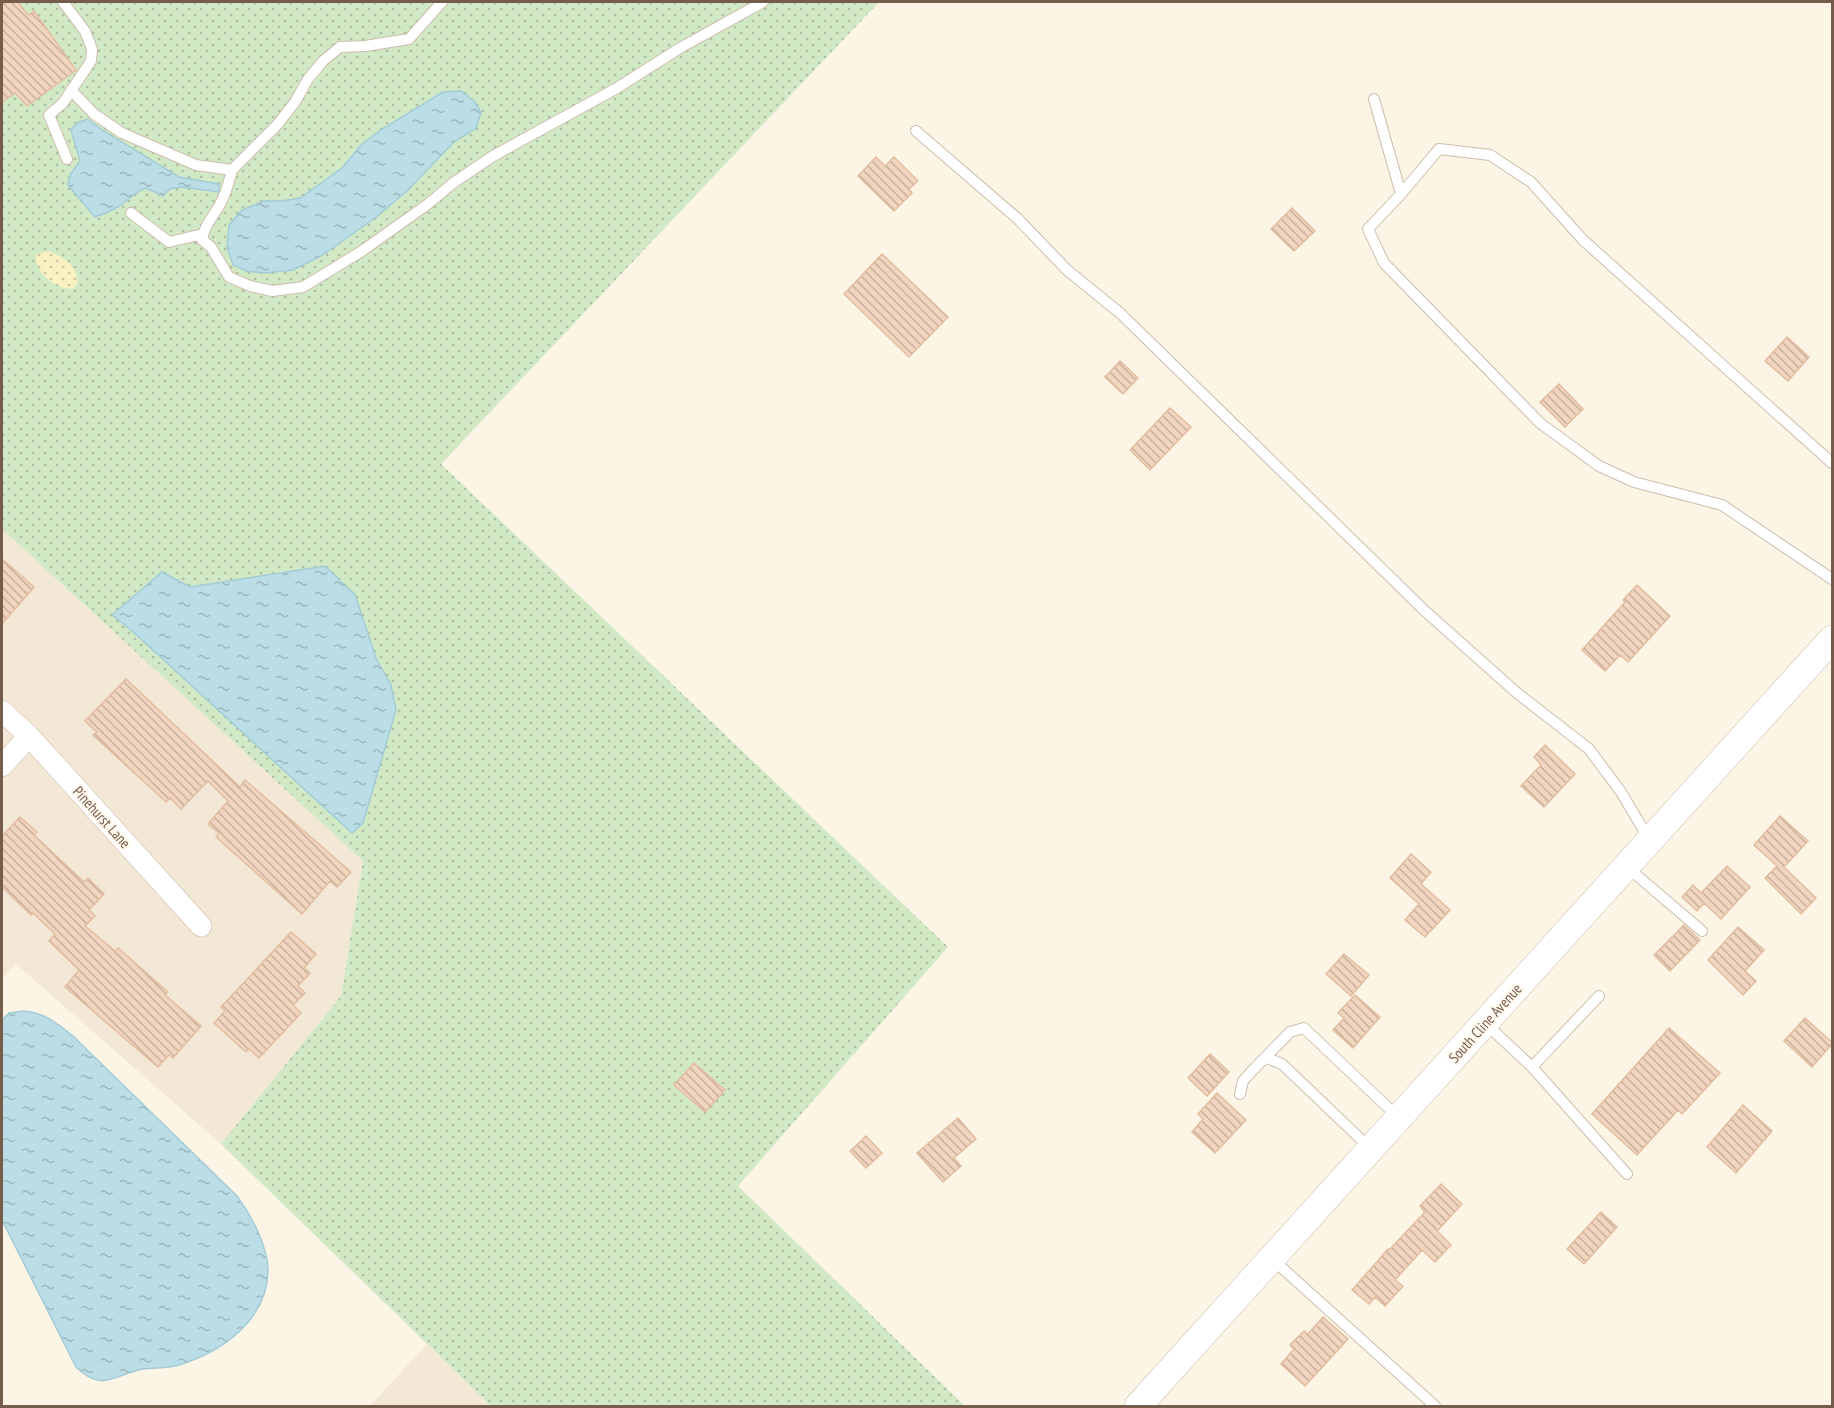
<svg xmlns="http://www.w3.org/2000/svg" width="1834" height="1408" font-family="'PT Sans Narrow',sans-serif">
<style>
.residential{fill:#f3e7d5}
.grass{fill:url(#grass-dots)}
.sand{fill:url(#sand-dots)}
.water{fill:url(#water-ripples);stroke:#a2ccd7;stroke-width:1.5}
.building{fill:url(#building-back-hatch);stroke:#e3bd9f;stroke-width:1.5}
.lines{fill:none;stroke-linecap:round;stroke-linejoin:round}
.service-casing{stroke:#cdbdad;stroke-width:12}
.minor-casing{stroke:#cdbdad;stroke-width:22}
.tertiary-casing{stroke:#cdbdad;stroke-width:28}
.service{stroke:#fff;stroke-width:10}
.minor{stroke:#fff;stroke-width:21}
.tertiary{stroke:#fff;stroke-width:27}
.labels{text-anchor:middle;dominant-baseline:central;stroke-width:4.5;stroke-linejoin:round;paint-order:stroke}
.street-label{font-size:15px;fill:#755c4b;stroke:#fff8ed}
</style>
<defs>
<pattern id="grass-dots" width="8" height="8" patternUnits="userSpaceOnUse" patternTransform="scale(1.5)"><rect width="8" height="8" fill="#d2e9c5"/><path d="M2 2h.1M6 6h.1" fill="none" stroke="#afc0a2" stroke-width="1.8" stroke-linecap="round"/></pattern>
<pattern id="sand-dots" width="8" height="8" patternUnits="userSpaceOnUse" patternTransform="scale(1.5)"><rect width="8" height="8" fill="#faf1c2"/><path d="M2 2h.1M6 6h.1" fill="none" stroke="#cfc6a0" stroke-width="1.8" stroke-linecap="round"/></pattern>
<pattern id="water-ripples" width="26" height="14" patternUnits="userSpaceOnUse" patternTransform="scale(1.5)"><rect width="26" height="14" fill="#bbdde5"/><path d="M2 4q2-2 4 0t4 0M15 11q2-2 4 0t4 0" fill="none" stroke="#9db6bc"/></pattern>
<pattern id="building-back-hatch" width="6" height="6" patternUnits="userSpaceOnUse" patternTransform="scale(1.5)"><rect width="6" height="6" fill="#f1d5bf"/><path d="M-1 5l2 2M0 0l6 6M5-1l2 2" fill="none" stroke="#c8b09d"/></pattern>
</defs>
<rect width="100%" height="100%" fill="#fcf5e6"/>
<path class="residential" d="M2,529L363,861L341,996L221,1144L16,964L2,979Z
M427,1344L491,1406H370Z"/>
<path class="grass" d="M2,2H879L441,464L948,947L738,1186L965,1406H491L221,1144L341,996L363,861L2,529Z"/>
<path class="sand" d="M48,251C63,256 77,266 78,283L74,288C57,292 34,272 36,255Z"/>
<path class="water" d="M461,91L474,101L481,112L476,128L454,142L407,191L375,218L321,256L293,270L265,273L246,271L233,265L227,247L229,225L242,210L264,201H281L300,198L342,168L361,145L382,129L443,92Z
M88,119L102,130L179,177L219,184V192L182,187L170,189L163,196L146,188C137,191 133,196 126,201C117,209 106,213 95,217L68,185L70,175L80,161L71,130L77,123Z
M325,566L355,595L376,658L391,685L396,710L363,823L352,833L131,630L112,615L162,572L190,587Z
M24,1011C46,1013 58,1024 75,1038L237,1196C251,1215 268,1246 268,1271C267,1320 222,1352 179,1365C167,1369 155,1367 143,1369C113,1375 103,1393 76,1367L2,1220V1020L9,1013Z"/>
<path class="building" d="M2,2H18L28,15L34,11L76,70L27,106L15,93L2,102Z
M876,157L885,166L894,157L918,181L909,189L912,193L894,211L858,176Z
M1292,208L1315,231L1294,251L1271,229Z
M882,254L948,317L909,357L844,294Z
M1787,337L1809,357L1788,381L1765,361Z
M1120,361L1138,378L1123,394L1105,377Z
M1559,384L1583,409L1565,427L1540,402Z
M1170,408L1191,427L1150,470L1130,450Z
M2,559L34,587L2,624Z
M1637,585L1670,616L1628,662L1620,655L1605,671L1582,650L1625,602L1623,600Z
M126,679L240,787L245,780L351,872L337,887L330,881L302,914L216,837L219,833L208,824L228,801L208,781L181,809L170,798L166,802L93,735L97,732L85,721Z
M1545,745L1575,774L1544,807L1521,786L1541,765L1534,757Z
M1780,816L1808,841L1784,867L1816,898L1801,914L1765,878L1777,866L1754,845Z
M20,817L37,832L34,835L84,882L88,878L104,894L89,910L95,916L85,926L115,951L118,948L168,992L165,995L201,1026L173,1058L169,1055L158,1067L65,987L79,970L49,941L55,934L33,913L31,915L2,887V836Z
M1411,854L1431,872L1421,884L1450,910L1425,937L1405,920L1419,904L1390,878Z
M1727,866L1750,887L1721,919L1704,903L1697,911L1682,897L1693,885L1701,893Z
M1684,925L1700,940L1670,971L1654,955Z
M1738,927L1764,950L1745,971L1756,981L1743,995L1708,960Z
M291,932L316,954L304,968L310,973L298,986L305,993L293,1005L301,1013L259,1058L249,1049L246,1052L214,1023L225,1011L221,1007Z
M1344,954L1369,975L1351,996L1326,974Z
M1355,995L1380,1017L1353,1048L1333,1030L1344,1018L1338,1013Z
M1805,1018L1833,1043L1812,1067L1784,1041Z
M1669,1028L1720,1073L1682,1114L1678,1110L1637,1155L1592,1114Z
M1210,1054L1229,1072L1207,1096L1188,1078Z
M694,1063L725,1090L705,1112L674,1085Z
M1217,1093L1246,1120L1215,1153L1192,1132L1203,1119L1198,1114Z
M1743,1105L1772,1131L1736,1173L1707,1147Z
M958,1118L976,1139L954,1158L961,1166L943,1182L917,1153Z
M866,1136L882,1153L866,1168L850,1151Z
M1441,1184L1462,1204L1437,1231L1451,1245L1435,1262L1422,1250L1395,1280L1403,1286L1385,1306L1375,1297L1369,1304L1352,1290L1388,1249L1389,1250L1425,1212L1420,1206Z
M1601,1212L1617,1227L1584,1264L1567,1249Z
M1323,1317L1348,1339L1305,1386L1281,1364L1294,1349L1290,1345L1304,1331L1308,1334Z"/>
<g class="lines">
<g class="service-casing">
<path id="service" d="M63,2L85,31L92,49L91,61L63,103L49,115L67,159
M71,90L94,114L122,133L196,165L232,170L277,125L295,102L308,79L323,61L340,47L365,46L409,39L442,2
M1374,99L1401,194L1368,229L1384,263L1540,423L1599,466L1634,482L1722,505L1832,579
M916,131L1018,219L1067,270L1120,313L1425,611L1517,693L1589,749L1621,792L1650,841
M232,170C229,182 226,195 219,206C212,218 204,226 202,240L211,247L229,277L250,286L272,291L303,287L362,251L428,204L453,183L493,156L617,88L680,48L763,2
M1401,194L1439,149L1490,155L1531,182L1583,240L1832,463
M131,213L169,242L203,234
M1627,867L1702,931
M1486,1024L1532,1067L1599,996
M1267,1058L1282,1064L1370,1148
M1532,1067L1627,1174
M1240,1094L1243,1081L1252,1071L1290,1032L1304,1028L1398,1117
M1271,1258L1435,1406"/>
</g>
<g class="minor-casing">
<path id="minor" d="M2,711L29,736L201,926
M2,766L29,736"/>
</g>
<g class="tertiary-casing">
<path id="tertiary" d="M1138,1406L1832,639"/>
</g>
<use href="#service" class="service"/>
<use href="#minor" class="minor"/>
<use href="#tertiary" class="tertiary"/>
</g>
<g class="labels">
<g class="street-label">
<text transform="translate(102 817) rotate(48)">Pinehurst Lane</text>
<text transform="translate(1485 1023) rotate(-48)">South Cline Avenue</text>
</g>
</g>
<rect width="1834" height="1408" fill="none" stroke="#755c4b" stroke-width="6"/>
</svg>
